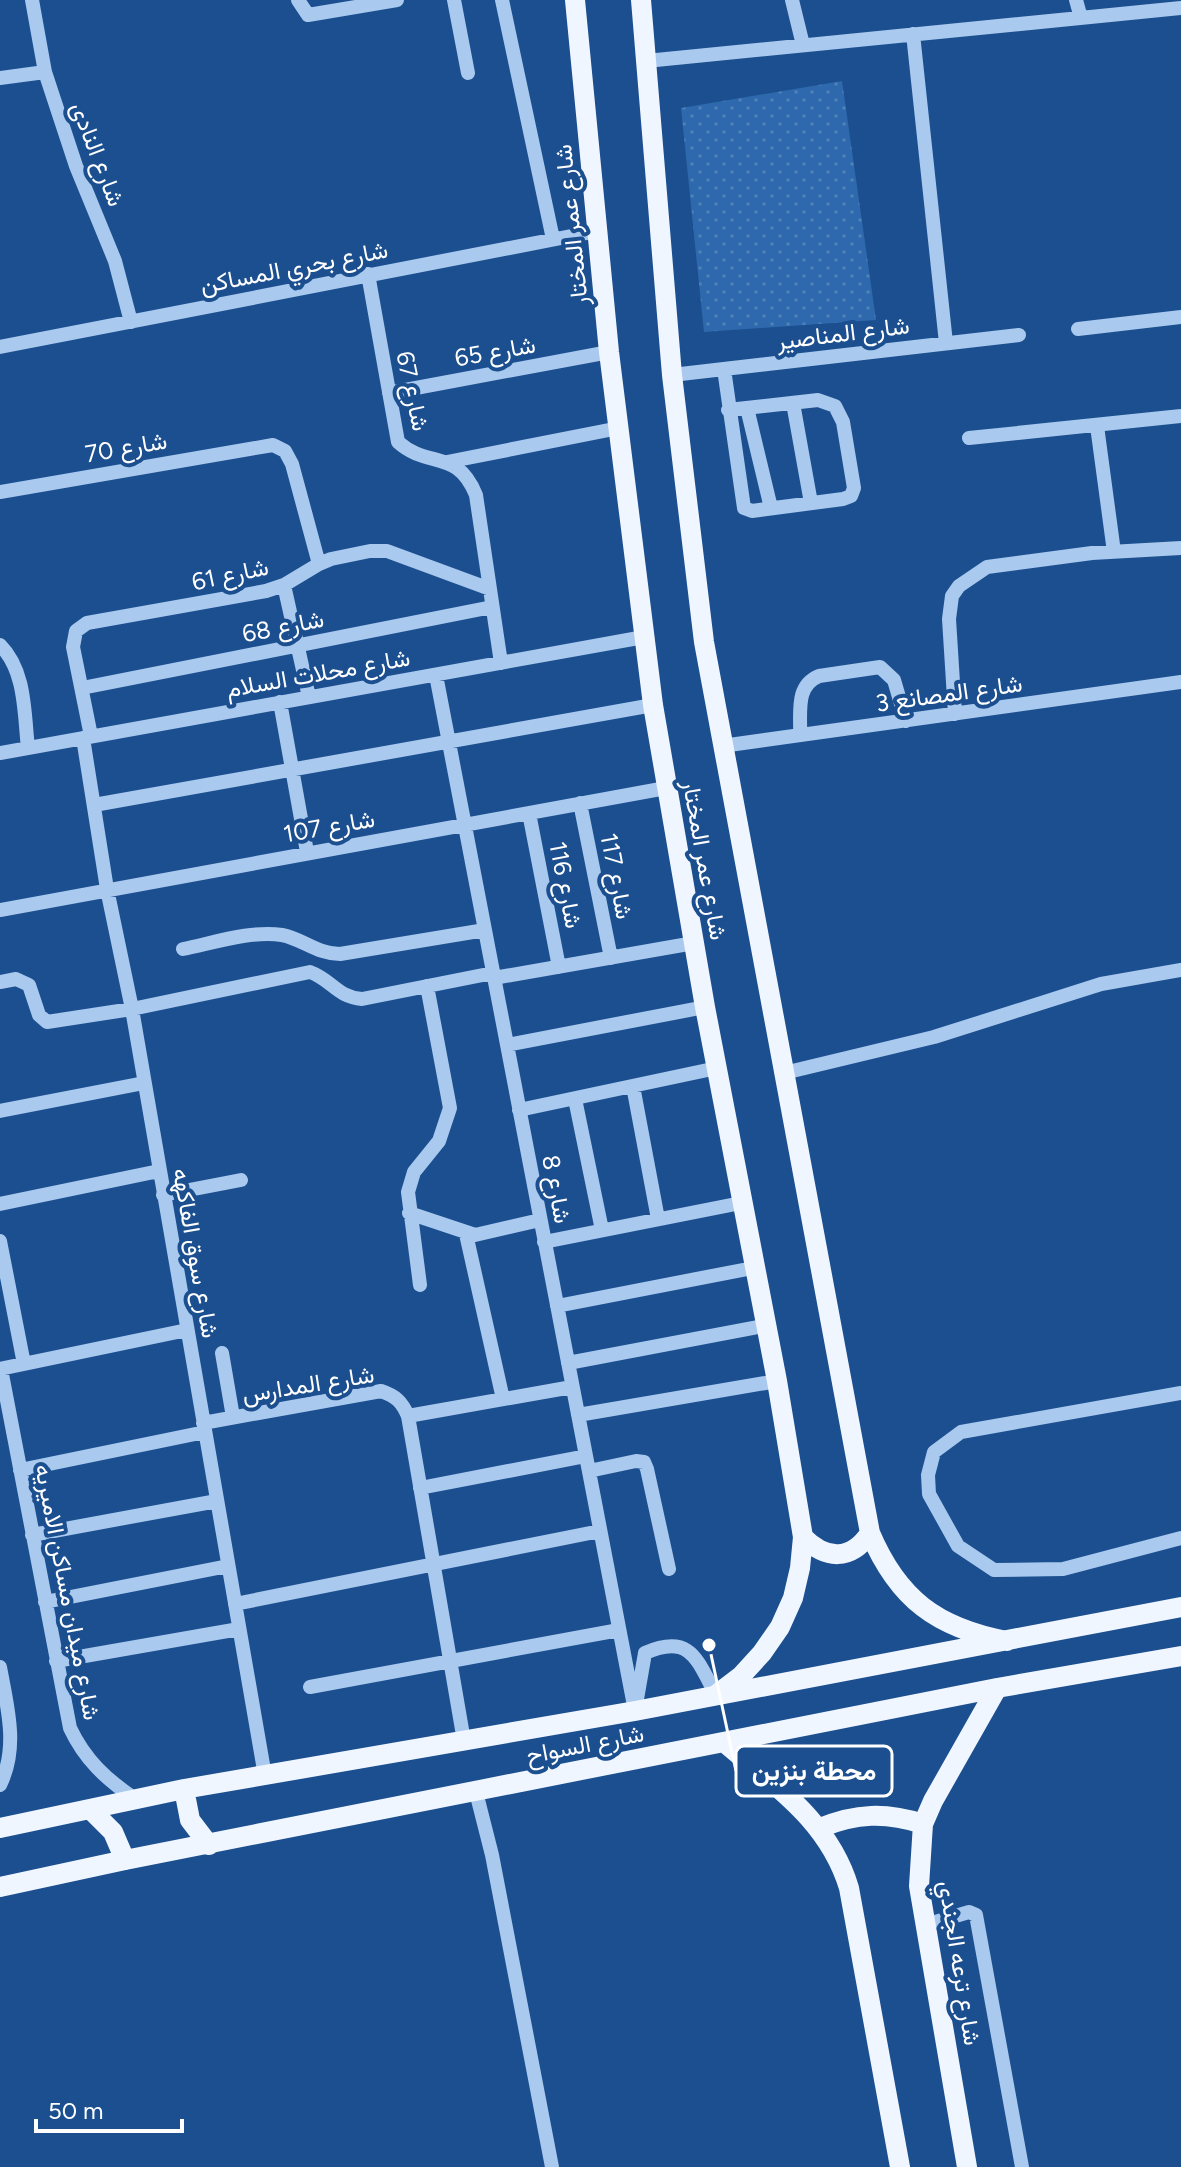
<svg xmlns="http://www.w3.org/2000/svg" width="1181" height="2167" font-family="Figtree,Vazirmatn,sans-serif">
<style>
.grass{fill:url(#grass-dots)}
.lines{fill:none;stroke-linecap:round;stroke-linejoin:round}
.minor{stroke:#a9c9ee;stroke-width:14}
.major{stroke:#f0f6ff;stroke-width:20}
.labels{text-anchor:middle;dominant-baseline:central;stroke-width:8;stroke-linejoin:round;paint-order:stroke}
.street-label{font-size:24px;fill:#fff;stroke:#1b4f8f}
.leader{fill:none;stroke:#fff;stroke-width:3}
.callout-dot{fill:#fff;stroke:#1b4f8f;stroke-width:3}
.callout{fill:#1b4f8f;stroke:#fff;stroke-width:3}
.callout-label{font-size:26px;text-anchor:middle;font-weight:bold;fill:#fff}
</style>
<defs>
<pattern id="grass-dots" width="8" height="8" patternUnits="userSpaceOnUse" patternTransform="scale(2)"><rect width="8" height="8" fill="#2e69ad"/><path d="M2 2h.1M6 6h.1" fill="none" stroke="#4d80b9" stroke-width="1.8" stroke-linecap="round"/></pattern>
</defs>
<rect width="100%" height="100%" fill="#1b4f8f"/>
<path class="grass" d="M842,81L876,320L704,332L681,108Z"/>
<g class="lines">
<path class="minor" d="M32,0L45,72L76,166L115,261L131,322
M298,0L308,15L397,0
M454,0L468,73
M502,0L553,239
M792,0L803,45
M1076,0L1081,18
M913,34L946,343
M646,61L1181,8
M0,78L45,72
M368,274L398,442C428,469 457,448 476,495L501,663
M1078,329L1181,317
M0,347L597,231
M724,369L744,508L752,511L843,499L851,496L854,488L843,422L835,406L818,400L728,410
M672,375L1019,335
M389,393L609,352
M793,403L811,503
M747,408L771,508
M1097,426L1114,552
M969,438L1181,416
M447,462L619,428
M0,492L273,445L285,451L292,464L319,564
M284,585L309,697
M0,645C26,671 24,713 28,748
M436,675L635,1711
M82,688L492,607
M280,702L307,852
M955,714L949,619L952,596L959,586L987,567L1092,553L1181,548
M800,735C801,712 795,686 819,676L880,667L894,680L906,721
M91,736L73,647L76,631L87,623L266,591L284,585L319,564L331,559L370,551H387L490,589
M83,738L107,889L132,1009L265,1776
M722,746L1181,682
M0,753L644,637
M580,803L611,958
M94,805L653,705
M529,813L559,967
M0,910L666,788
M183,949C213,943 252,930 282,935C303,939 317,954 340,954L485,930
M494,978L694,943
M0,982L16,979L29,985L39,1015L47,1022L132,1009L310,972C332,980 337,997 362,999L493,973
M507,1045L705,1007
M784,1073L934,1037L1101,984L1181,970
M633,1086L658,1219
M575,1099L602,1230
M519,1110L717,1068
M0,1111L144,1083
M163,1195L241,1180
M0,1204L159,1171
M409,1213L475,1235L540,1220
M466,1234L503,1399
M0,1241L24,1364
M544,1242L741,1203
M420,1285L408,1192L414,1172L439,1141L450,1108L427,986
M557,1306L753,1268
M222,1353L233,1417
M568,1363L764,1326
M0,1369L187,1330
M1,1369L70,1728C85,1760 106,1779 135,1799
M1181,1393L961,1432L934,1452L928,1475L929,1494L958,1546L994,1570L1063,1569L1181,1538
M578,1415L777,1381
M408,1416L572,1387
M203,1423L381,1391C396,1396 402,1402 408,1416L464,1741
M20,1470L205,1432
M589,1471L636,1461L644,1462L647,1469L669,1569
M420,1488L586,1456
M32,1535L217,1501
M45,1602L228,1566
M235,1604L600,1531
M56,1661L239,1629
M0,1667C7,1706 19,1747 0,1785
M310,1687L619,1630
M637,1699L645,1653C691,1633 697,1660 716,1695
M476,1792L492,1855L552,2167
M925,1925L969,1912L976,1915L1022,2167"/>
<path class="major" d="M575,0L609,352L653,705L705,1007L777,1381L803,1537L800,1568L793,1598L780,1627L762,1653L741,1676L716,1695
M641,0L672,375L704,642L870,1533C898,1599 937,1628 1007,1641
M803,1537C826,1560 851,1561 870,1533
M725,1743C775,1786 829,1821 849,1888L900,2167
M184,1789L190,1820L209,1845
M91,1810L113,1832L125,1860
M0,1828L184,1789L635,1711L1181,1607
M820,1828C856,1813 886,1812 923,1824
M0,1887L125,1860L997,1688L1181,1656
M967,2167L919,1886L923,1824L933,1801L997,1688"/>
</g>
<g class="labels">
<g class="street-label">
<text transform="translate(98 154) rotate(69)">شارع النادى</text>
<text transform="translate(571 225) rotate(-96)">شارع عمر المختار</text>
<text transform="translate(294 267) rotate(-11)">شارع بحري المساكن</text>
<text transform="translate(843 333) rotate(-7)">شارع المناصير</text>
<text transform="translate(495 351) rotate(-10)">شارع 65</text>
<text transform="translate(413 391) rotate(78)">شارع 67</text>
<text transform="translate(126 447) rotate(-10)">شارع 70</text>
<text transform="translate(230 574) rotate(-12)">شارع 61</text>
<text transform="translate(283 626) rotate(-11)">شارع 68</text>
<text transform="translate(318 673) rotate(-10)">شارع محلات السلام</text>
<text transform="translate(949 693) rotate(-8)">شارع المصانع 3</text>
<text transform="translate(329 826) rotate(-10)">شارع 107</text>
<text transform="translate(705 860) rotate(80)">شارع عمر المختار</text>
<text transform="translate(617 876) rotate(79)">شارع 117</text>
<text transform="translate(566 885) rotate(79)">شارع 116</text>
<text transform="translate(557 1189) rotate(79)">شارع 8</text>
<text transform="translate(196 1253) rotate(80)">شارع سوق الفاكهه</text>
<text transform="translate(308 1384) rotate(-9)">شارع المدارس</text>
<text transform="translate(68 1592) rotate(79)">شارع ميدان مساكن الاميريه</text>
<text transform="translate(585 1744) rotate(-11)">شارع السواح</text>
<text transform="translate(960 1963) rotate(81)">شارع ترعه الجندي</text>
</g>
</g>
<path class="leader" d="M709 1645L736 1771"/>
<circle class="callout-dot" cx="709" cy="1645" r="8"/>
<rect class="callout" x="736" y="1746" width="156" height="50" rx="8"/>
<g class="callout-label">
<text x="814" y="1780">محطة بنزين</text>
</g>
<path d="M36 2119v12h146v-12" fill="none" stroke="#ffffff" stroke-width="4"/>
<text x="48" y="2119" font-size="24" fill="#ffffff" stroke="#1b4f8f" stroke-width="6" paint-order="stroke">50 m</text>
</svg>
